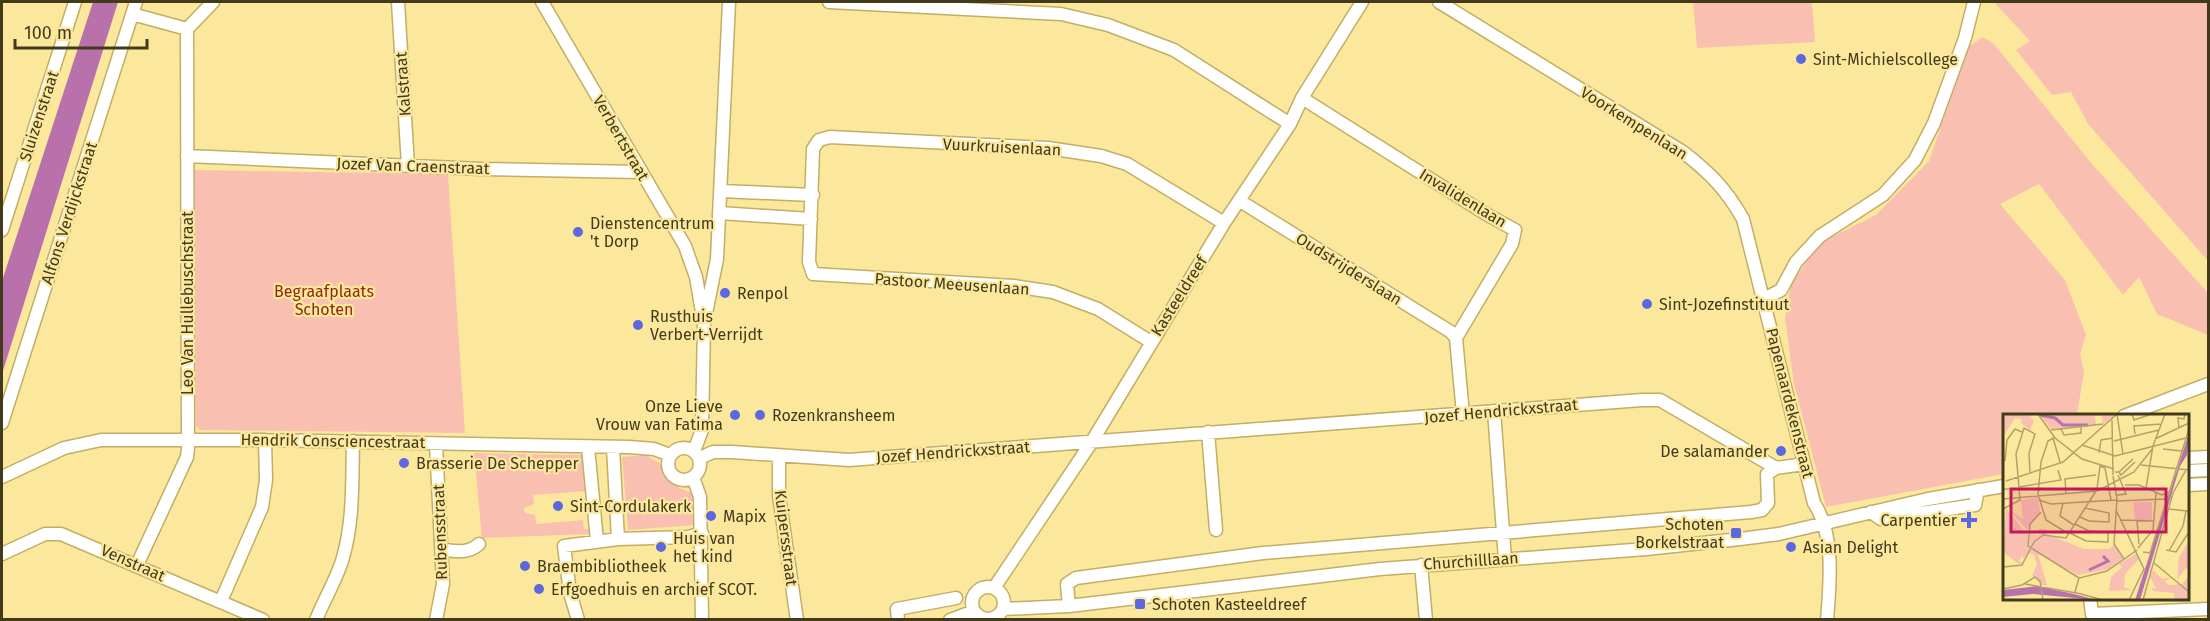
<svg xmlns="http://www.w3.org/2000/svg" width="2210" height="621" font-family="'Fira Sans',sans-serif">
<style>
.green{fill:#f9c0b2}
.water{fill:#b871aa}
.lines{fill:none;stroke-linecap:round;stroke-linejoin:round}
.minor-casing{stroke:#c2ae64;stroke-width:15}
.minor{stroke:#fff;stroke-width:12}
.poi-dot{fill:#5b68df;stroke:#fce89d;stroke-width:2}
.labels{text-anchor:middle;dominant-baseline:central;stroke-width:4.5;stroke-linejoin:round;paint-order:stroke}
.poi-label{font-size:16px;fill:#423a1b;stroke:#fce89d;text-anchor:start}
.street-label{font-size:16px;fill:#423a1b;stroke:#fce89d}
.park-label{font-size:16px;fill:#92280d;stroke:#fce89d}
.inset-river{fill:none;stroke:#b871aa;stroke-width:3}
.inset-road{fill:none;stroke:#b2a269;stroke-width:1.5}
.view{fill:#c2185b;fill-opacity:0.15;stroke:#c2185b;stroke-width:3}
.inset-edge{fill:none;stroke:#423a1b;stroke-width:3}
</style>
<rect width="100%" height="100%" fill="#fce89d"/>
<path class="green" d="M1693,2H1812L1815,42L1697,48Z
M1994,2H2208V261L2088,124L2071,92L2052,95L2016,50L2030,41Z
M1983,37L1994,44L2093,165L2208,293V335L2157,314L2139,277L2123,295L2039,184L2000,204L2065,280L2086,335L2080,354L2084,371L2077,415L2004,416V474L1826,507L1794,384L1785,318L1791,285L1806,262L1826,240L1876,215L1929,161L1968,47Z
M194,170L448,174L465,433L200,430L196,426Z
M474,453L582,455L587,491L533,495L534,504L524,508L525,513L535,515L536,524L583,520L584,529L592,530V534L482,538Z
M646,455L661,464C666,482 675,487 693,493L695,525L628,530L622,457Z"/>
<path class="water" d="M93,2H118L2,374V281Z"/>
<g class="lines">
<g class="minor-casing">
<path id="minor" d="M398,2L408,166
M542,2L685,246L696,277L703,318
M829,2L1061,14L1108,25L1174,50L1290,124
M1439,2L1683,152C1710,173 1726,189 1743,219L1814,503C1835,535 1830,583 1827,620
M132,14L187,29
M1302,98L1486,214L1515,230L1512,244L1456,338L1463,414
M187,156L482,169L640,172
M721,191L813,195
M1240,201L1451,332L1456,338
M720,213L811,219
M2,230L75,2
M1764,299L1781,290L1796,262L1820,236L1883,195L1915,160L1934,123L1965,38L1974,2
M1151,342L1098,309L1053,292L1014,286L813,274L809,262L813,149L819,140L830,137L1048,148L1101,156L1127,164L1224,223
M1494,411L1505,559
M2124,416L2208,384
M2,423L136,2
M1208,432L1216,530
M588,447L597,541
M613,447L618,539
M668 464a16 16 0 1 1 32 0a16 16 0 1 1-32 0Z
M694,451L702,430L704,323L717,259L729,2
M779,456V496L797,620
M700,458L713,452H732L849,460L1642,400H1660L1776,468L1804,464
M2188,458L2208,457
M2188,471L2208,470
M2,477L64,448L101,440H265L629,447L654,449L670,455
M693,477L700,497L702,620
M2188,485L2208,484
M1871,512L1881,519L1975,505L1978,490
M442,549C454,552 470,553 479,544
M2,554L45,534H61L263,620
M137,565L187,457L188,448L187,29L213,2
M1421,565L1426,620
M972 603a16 16 0 1 1 32 0a16 16 0 1 1-32 0Z
M994,588L1091,443L1224,223L1290,124L1302,98L1362,2
M2090,598L2092,614L2208,609
M221,601L262,507L266,480L265,440
M1069,606L1067,584L1076,578L1263,553L1751,512L1762,510L1768,503L1767,474L1776,468
M1003,609L1069,606L1380,569L1646,549L1740,539L1779,534L1928,499L2004,486
M316,620C324,600 336,580 342,561C354,522 352,481 353,441
M436,620L443,584L436,444
M578,620L570,593L564,546L618,539L689,537L702,533
M898,620L897,609L956,598
M950,620L974,611"/>
</g>
<use href="#minor" class="minor"/>
</g>
<g class="poi-dot">
<circle cx="1801" cy="59" r="6"/>
<circle cx="578" cy="232" r="6"/>
<circle cx="725" cy="293" r="6"/>
<circle cx="1647" cy="304" r="6"/>
<circle cx="638" cy="325" r="6"/>
<circle cx="735" cy="415" r="6"/>
<circle cx="760" cy="415" r="6"/>
<circle cx="1781" cy="451" r="6"/>
<circle cx="404" cy="463" r="6"/>
<circle cx="558" cy="506" r="6"/>
<circle cx="711" cy="516" r="6"/>
<path d="M1966 511h6v6h6v6h-6v6h-6v-6h-6v-6h6z"/>
<rect x="1730" y="527" width="12" height="12" rx="3"/>
<circle cx="661" cy="547" r="6"/>
<circle cx="1791" cy="547" r="6"/>
<circle cx="525" cy="566" r="6"/>
<circle cx="539" cy="589" r="6"/>
<rect x="1134" y="598" width="12" height="12" rx="3"/>
</g>
<g class="labels">
<g class="poi-label">
<text x="1813" y="59">Sint-Michielscollege</text>
<text x="590" y="223">Dienstencentrum<tspan x="590" dy="18">'t Dorp</tspan></text>
<text x="737" y="293">Renpol</text>
<text x="1659" y="304">Sint-Jozefinstituut</text>
<text x="650" y="316">Rusthuis<tspan x="650" dy="18">Verbert-Verrijdt</tspan></text>
<text x="723" y="406" text-anchor="end">Onze Lieve<tspan x="723" dy="18">Vrouw van Fatima</tspan></text>
<text x="772" y="415">Rozenkransheem</text>
<text x="1769" y="451" text-anchor="end">De salamander</text>
<text x="416" y="463">Brasserie De Schepper</text>
<text x="570" y="506">Sint-Cordulakerk</text>
<text x="723" y="516">Mapix</text>
<text x="1957" y="520" text-anchor="end">Carpentier</text>
<text x="1724" y="524" text-anchor="end">Schoten<tspan x="1724" dy="18">Borkelstraat</tspan></text>
<text x="673" y="538">Huis van<tspan x="673" dy="18">het kind</tspan></text>
<text x="1803" y="547">Asian Delight</text>
<text x="537" y="566">Braembibliotheek</text>
<text x="551" y="589">Erfgoedhuis en archief SCOT.</text>
<text x="1152" y="604">Schoten Kasteeldreef</text>
</g>
<g class="street-label">
<text transform="translate(403 84) rotate(-94)">Kalstraat</text>
<text transform="translate(39 116) rotate(-72)">Sluizenstraat</text>
<text transform="translate(1634 123) rotate(32)">Voorkempenlaan</text>
<text transform="translate(621 138) rotate(60)">Verbertstraat</text>
<text transform="translate(1002 147) rotate(3)">Vuurkruisenlaan</text>
<text transform="translate(413 166) rotate(2)">Jozef Van Craenstraat</text>
<text transform="translate(1463 198) rotate(31)">Invalidenlaan</text>
<text transform="translate(69 213) rotate(-72)">Alfons Verdijckstraat</text>
<text transform="translate(1349 269) rotate(32)">Oudstrijderslaan</text>
<text transform="translate(952 284) rotate(4)">Pastoor Meeusenlaan</text>
<text transform="translate(1179 296) rotate(-58)">Kasteeldreef</text>
<text transform="translate(187 303) rotate(-90)">Leo Van Hullebuschstraat</text>
<text transform="translate(1790 403) rotate(76)">Papenaardekenstraat</text>
<text transform="translate(1501 411) rotate(-5)">Jozef Hendrickxstraat</text>
<text transform="translate(333 441) rotate(1)">Hendrik Consciencestraat</text>
<text transform="translate(953 452) rotate(-4)">Jozef Hendrickxstraat</text>
<text transform="translate(440 532) rotate(-92)">Rubensstraat</text>
<text transform="translate(786 538) rotate(83)">Kuipersstraat</text>
<text transform="translate(1471 561) rotate(-4)">Churchilllaan</text>
<text transform="translate(133 563) rotate(24)">Venstraat</text>
</g>
<g class="park-label">
<text x="324" y="291">Begraafplaats<tspan x="324" dy="18">Schoten</tspan></text>
</g>
</g>
<g transform="translate(2003 414)">
<rect width="186" height="186" fill="#fce89d"/>
<path d="M1,0H26L31,7L27,16L18,9L19,5L12,4L0,23ZM36,0H114L100,10L99,1L92,2L93,11L48,15ZM35,83L37,98L24,116L6,95L20,105L18,86ZM130,88H149V106H132ZM3,94L23,119L36,121L35,115H44V120L81,135H106L111,131L120,145L106,155L75,161L35,140L44,171H39L29,162L34,150L31,141L26,139L20,145V141L16,147L20,149L16,150L0,138ZM186,127V156L183,154L174,166L176,143ZM134,139L136,145L122,160L121,173L129,176L106,177L108,163L119,153L116,150ZM150,156L159,165L169,163L162,167L165,171L179,170L186,161V186H171V179L150,177L148,173L153,175L147,163Z" fill="#f9c0b2"/>
<path d="M186,19L184,41L177,52L140,176L137,186H132ZM35,172L75,181L93,186L30,180L0,183V176Z" fill="#b871aa"/>
<path class="inset-river" d="M37,1L52,4L60,11H85M86,156L105,147L100,142"/>
<path class="inset-road" d="M35,0L52,24L79,45L111,55M114,0L120,40M129,0L131,6L146,1M109,6L110,61M176,14L175,4L181,5L182,0M58,15L61,21L78,19V13M48,16L100,10M132,20L131,12L158,10M52,23L45,27L38,48L35,80L43,106L66,120M50,24L57,48M152,25L186,9M111,27L156,16M79,31L112,42L183,24M160,35L179,37M96,39L98,26L110,24M2,47L4,26L12,15L19,18M138,51L186,56M112,58H116L130,45M116,58L118,61L132,48M27,59L26,39L32,20L21,14L13,40L16,73L58,66L55,56M110,62L114,85L111,130L121,145M3,67L60,48L114,0M122,71H136L159,81L166,78M143,74L150,32L162,0M0,75H16L17,86L0,95M94,75L97,52L102,54L108,86M63,79L62,65L93,61M114,81L123,80L115,61M0,85L94,77L131,58L150,34M36,86L48,90L114,86M114,87L163,85M60,89L57,102L71,111M165,95L185,97M113,96L141,155L126,186M38,98L27,110L25,132L76,164M77,103L86,107L106,108V99L82,94M118,106L150,107M134,107L136,130M67,119L83,127L105,128V118L86,117L72,110M135,134L150,116L153,79M163,136L173,138L186,118M166,137L180,112L183,97M140,138L147,139L186,15M150,148L186,178M0,153L19,151L31,128L40,121L63,124L93,77M22,170L79,180M0,175L19,171L32,163L37,167L40,186M72,178L76,164L104,157L134,136M78,180L100,186M140,186L170,79L183,56"/>
<path class="view" d="M8,75H163V118H8Z"/>
<rect width="186" height="186" class="inset-edge"/>
</g>
<rect width="2210" height="621" fill="none" stroke="#423a1b" stroke-width="6"/>
<path d="M15 39v9h132v-9" fill="none" stroke="#423a1b" stroke-width="3"/>
<text x="24" y="39" font-size="18" fill="#423a1b" stroke="#fce89d" stroke-width="4.5" paint-order="stroke">100 m</text>
</svg>
